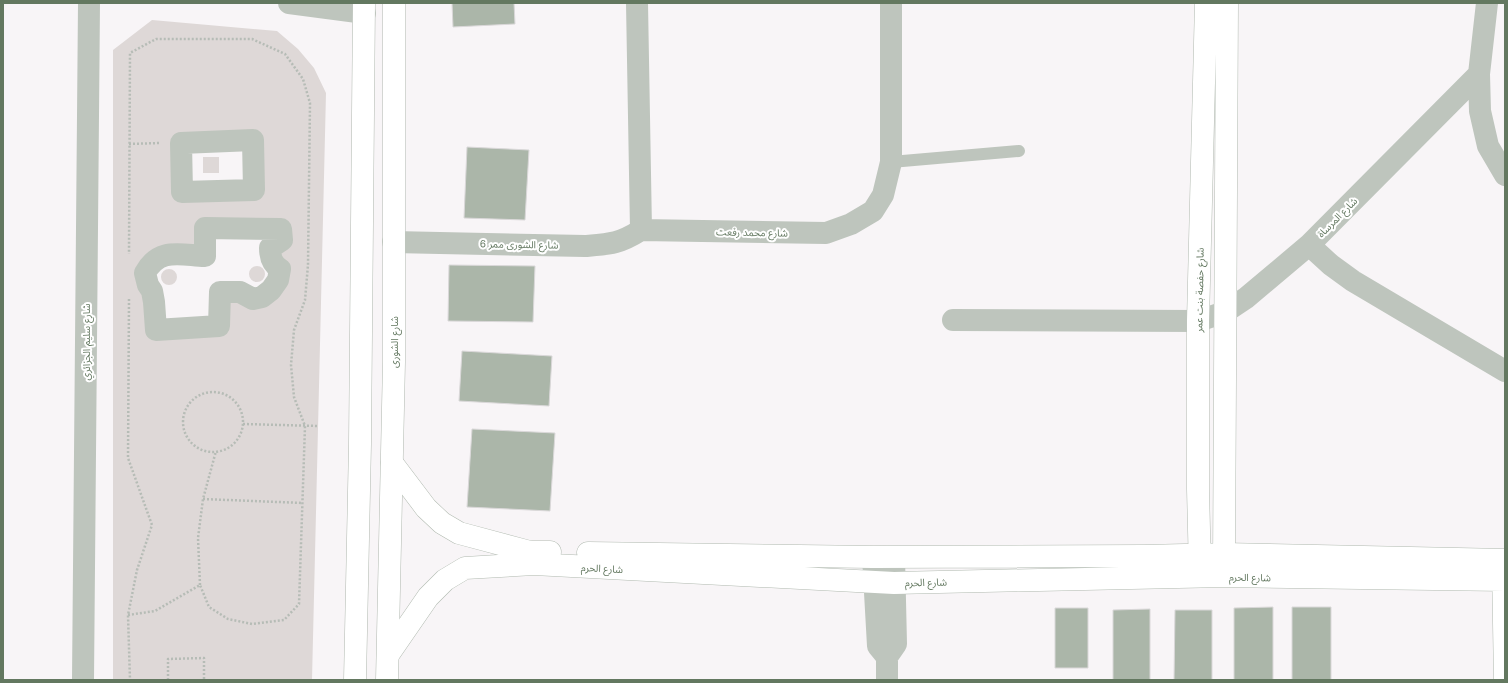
<svg xmlns="http://www.w3.org/2000/svg" width="1508" height="683" font-family="Inter,'Noto Sans Arabic',sans-serif">
<style>
.green{fill:#ded8d7;fill-rule:evenodd}
.building{fill:#abb6a9;stroke:#dad8d9}
.lines{fill:none;stroke-linecap:round;stroke-linejoin:round}
.secondary-casing{stroke:#b1bab0;stroke-width:23}
.primary-casing{stroke:#b0b8af;stroke-width:23}
.path{stroke:#b6bcb6;stroke-width:2.5;stroke-dasharray:2 2;stroke-linecap:butt}
.lane{stroke:#bec5bd;stroke-width:12}
.street{stroke:#bec5bd;stroke-width:22}
.secondary{stroke:#fff;stroke-width:22}
.primary{stroke:#fff;stroke-width:22}
.labels{text-anchor:middle;dominant-baseline:central;stroke-width:4;stroke-linejoin:round;paint-order:stroke}
.street-label{font-size:10px;fill:#637860;stroke:#fff}
</style>
<rect width="100%" height="100%" fill="#f8f5f7"/>
<path class="green" d="M152,20L277,31L298,49L314,68L326,93L312,680H113V50ZM252,141L254,190L182,192L181,143ZM205,228L282,240L262,297L220,292L219,326L156,330L155,260L205,256Z
M203,157H219V173H203Z
M249 274a8 8 0 1 1 16 0a8 8 0 1 1-16 0Z
M161 277a8 8 0 1 1 16 0a8 8 0 1 1-16 0Z"/>
<path class="building" d="M452,3H514L515,24L453,27Z
M467,147L529,150L525,220L464,218Z
M449,265L535,266L533,322L448,321Z
M462,351L552,356L549,406L459,401Z
M472,429L555,433L550,511L467,507Z
M1273,607V680H1234V608Z
M1292,607H1331V680H1292Z
M1055,608H1088V668H1055Z
M1150,609V680H1113V610Z
M1175,610H1212V680H1174Z"/>
<g class="lines">
<g class="secondary-casing">
<path id="secondary" d="M392,463L426,508L442,523L459,533L530,552H550
M588,553L873,557L1145,556L1224,554L1505,560
M1503,565L1505,680
M1224,567L1227,3
M1200,570L1198,489V321L1206,3
M388,655L428,597L445,580L465,568L534,564L894,583L1224,576L1505,580"/>
</g>
<g class="primary-casing">
<path id="primary" d="M355,680L360,444L364,3
M387,680L394,362V3"/>
</g>
<path class="path" d="M129,144L159,143
M129,299L128,458L152,525L137,570L128,615L130,680
M183 422a30 30 0 1 1 60 0a30 30 0 1 1-60 0Z
M243,424L318,426
M203,499L303,503
M200,585L198,538L203,499L216,451
M128,615L155,611L200,585L209,607L228,619L252,624L284,620L299,604L305,426L294,397L291,365L294,330L305,300L308,265L310,103L303,79L285,54L252,39H156L130,53L129,254
M168,680V659L204,658V680"/>
<path class="lane" d="M891,162L1019,151"/>
<path class="street" d="M289,3L365,13
M637,3L641,230
M1487,3L1479,74L1480,111L1488,146L1505,175
M1479,74L1309,245L1331,265L1353,281L1505,371
M253,140L254,190L182,192L181,143Z
M205,228L281,229L282,240L270,248C270,257 272,264 280,269L278,280L271,290L262,297L253,299L240,292H220L219,326L156,330L154,302L152,291L148,285L145,273C159,247 180,255 205,256Z
M641,230L826,233L851,224L873,211L883,195L891,162V3
M393,242L585,246C610,244 619,244 641,230
M953,320L1198,321L1225,312L1246,298L1309,245
M873,557L878,646L887,657
M83,680L89,3
M887,680V657L896,644L894,557"/>
<use href="#secondary" class="secondary"/>
<use href="#primary" class="primary"/>
</g>
<g class="labels">
<g class="street-label">
<text transform="translate(1337 217) rotate(-45)">شارع المرساة</text>
<text transform="translate(752 232) rotate(1)">شارع محمد رفعت</text>
<text transform="translate(519 244) rotate(1)">شارع الشورى ممر 6</text>
<text transform="translate(1199 290) rotate(-89)">شارع حفصة بنت عمر</text>
<text transform="translate(86 342) rotate(-90)">شارع سليم الجزائري</text>
<text transform="translate(394 342) rotate(-90)">شارع الشورى</text>
<text transform="translate(602 568) rotate(3)">شارع الحرم</text>
<text transform="translate(1250 577) rotate(1)">شارع الحرم</text>
<text transform="translate(926 582) rotate(-1)">شارع الحرم</text>
</g>
</g>
<rect width="1508" height="683" fill="none" stroke="#637860" stroke-width="8"/>
</svg>
